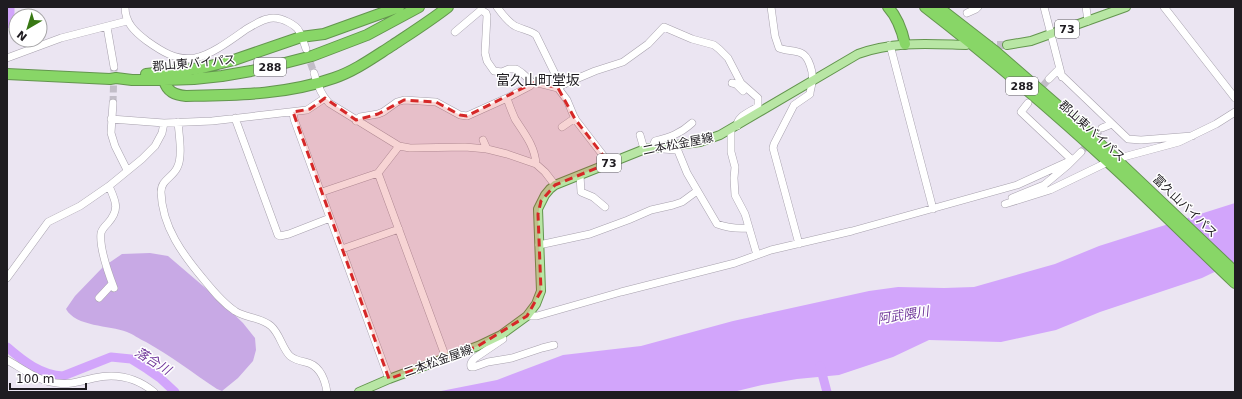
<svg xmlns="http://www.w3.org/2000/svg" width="1242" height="399" font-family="'DejaVu Sans','Noto Sans JP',sans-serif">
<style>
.green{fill:#c8a9e5}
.water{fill:#d2a5fb}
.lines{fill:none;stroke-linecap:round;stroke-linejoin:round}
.river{stroke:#d2a5fb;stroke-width:9}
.minor-tunnel{stroke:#c2bdc8;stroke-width:7;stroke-dasharray:7 3.5;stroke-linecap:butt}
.major-tunnel{stroke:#c2bdc8;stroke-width:8;stroke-dasharray:8 4;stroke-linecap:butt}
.minor-casing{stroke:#a7a1ad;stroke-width:8}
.major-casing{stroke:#63954e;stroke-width:10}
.highway-casing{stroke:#63954e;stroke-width:12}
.minor{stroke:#fff;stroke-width:7}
.major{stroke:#b8e6a4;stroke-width:8}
.highway{stroke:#88d667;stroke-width:10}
.marked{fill:#d62828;fill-opacity:0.2;stroke:#d62828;stroke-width:3;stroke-dasharray:8 5;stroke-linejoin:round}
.labels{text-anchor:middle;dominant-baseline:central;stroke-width:3;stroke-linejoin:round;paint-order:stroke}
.shield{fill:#fff;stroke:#626064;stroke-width:1}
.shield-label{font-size:11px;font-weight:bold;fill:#1f1c21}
.street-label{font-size:12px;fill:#1f1c21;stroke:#fff}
.water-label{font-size:13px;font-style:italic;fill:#70379a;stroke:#fff}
.quarter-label{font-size:14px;fill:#1f1c21;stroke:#fff}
</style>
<rect width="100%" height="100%" fill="#ebe5f2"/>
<path class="green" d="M150,253L168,256L216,297L243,323L255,338L256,350L253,361L238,378L222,391L217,389C193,373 171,356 146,342C139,339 133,334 127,332C109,325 76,327 66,309L75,296L103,267L122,254Z"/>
<path class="water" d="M1235,203V262L1202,278L1100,312L1056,330L1001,342L929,340L893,357L839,375L797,379L762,385L733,392H436L497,380L563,355L641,346L733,321L869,291L898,287L944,288L974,287L1055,264L1099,246Z"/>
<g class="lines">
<path class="river" d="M7,24L10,16V7
M7,347C23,361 41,375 63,376L111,357L131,359L147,369L160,378L175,392
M820,366L827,392"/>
<path class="minor-tunnel" d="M307,53L314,73
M1036,93L1049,79
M113,103L114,67
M1081,152L1102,128"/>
<path class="major-tunnel" d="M985,45H1007"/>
<g class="minor-casing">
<path id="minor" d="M125,7C125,23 135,32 147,41C161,51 176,61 195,58C211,55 231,40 245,30C252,26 259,21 267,19C274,17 282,19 288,22C292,24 297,27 299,31C302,36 304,43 306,49
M497,7C502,14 508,22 515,26C523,30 530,30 536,35L561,86
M771,7L775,36L779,48C786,51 794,50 801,53C809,56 814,74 812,82C812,86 810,90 810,94L794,105L774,144L773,148L799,244
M1044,7L1062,77
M1086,7L1088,21
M1164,7L1235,98
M967,13L976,9L978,7
M107,27L114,67
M455,32L481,10L486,13L487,16L485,53L487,61L494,71L502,72L509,69H516L522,73L533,83L542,84L558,88
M890,45L933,209
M7,58L61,38L127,21
M314,73C317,84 321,95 329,103L399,146L410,148L465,147L487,149L507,154L536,164L545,172L555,185
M1049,79L1057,71L1128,139L1141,140L1192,136
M732,83L736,84L743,91
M507,98C509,105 512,112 515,119C524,133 535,146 536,164
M113,103L111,133L115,146L127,170
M293,112L294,119L389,379
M235,118L278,235L280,236L289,234L330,218
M111,119L164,123L212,121L307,110L325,98
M356,121L360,117L378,114L383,112L397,102L404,100L436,102L460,115L467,116L507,98L530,86L533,83
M178,122C179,135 183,157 177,168C172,178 161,180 161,192C162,227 183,255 205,281C214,292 223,303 235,311C245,318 261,317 271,326C280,334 282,348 290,356C295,360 300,361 305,362C320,365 325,379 327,392
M562,127L575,118
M1102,128L1112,124
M731,129V152L735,167L734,178L735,195L745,214L757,255
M640,135L644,149
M483,140L487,149
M652,148L655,141C670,137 680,134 692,123
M663,149L676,150L678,151L687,173L717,224C728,228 738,229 749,228
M1116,159L1179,142L1216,124L1235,112
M609,163L575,119L567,100L558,88L562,85L595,71L623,62L648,44L664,27L692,39L714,45L719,49L728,58L741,83L758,98V105L757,107C750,112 737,116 737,126
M378,173L446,358
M580,175L581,192L593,197L605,207
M109,186C116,202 120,209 108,223C105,226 102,229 101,233C99,248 109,275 114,288
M322,192L378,173L399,146
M1012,198L1044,185L1068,165L1081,152
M1005,204L1050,190L1108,162
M539,245L590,234L628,220L651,210L673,205L682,202L697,191
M342,249L399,229
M7,278L48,222L80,206L109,186L142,159L155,146L162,133L164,123
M99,298L112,284
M527,316H537L621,292L735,263L771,250L852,231L1017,185L1072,160L1021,112L1028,103
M501,335L503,339L475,358C472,361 470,363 471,367H474L488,362L512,358L542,348L554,345
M7,360C23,369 39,382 57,383C70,385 81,381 94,378C116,373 137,378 154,392"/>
</g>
<g class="major-casing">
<path id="major" d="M1007,45L1031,41L1126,7
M359,392L389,379L478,346L501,335L527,316L536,304L541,291L538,209L545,195L550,189L555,185L645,149L700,142L720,135L858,54C895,41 928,44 966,45"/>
</g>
<g class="highway-casing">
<path id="highway" d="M888,7C898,18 902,30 905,44
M925,7C991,58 1055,113 1117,170C1157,207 1196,246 1235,283
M938,7L996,52L1080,125L1235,272
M7,74L110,79L116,78L132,80H164L194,79L222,76L251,71L281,64L312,56L367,35L419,7
M146,74L202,68L234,60L301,37L324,34L399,7
M164,80C167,92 175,95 186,96C236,95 286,95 334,78C355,71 374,57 393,45C411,33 430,21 448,7"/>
</g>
<use href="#minor" class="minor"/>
<use href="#major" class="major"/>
<use href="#highway" class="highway"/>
</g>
<path class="marked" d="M533,83L542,84L558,88L575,119L609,163L555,185L541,201L538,214L541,291L527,316L478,346L389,379L293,112L310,109L325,98L356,120L378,114L404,100L436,102L460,115L467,116Z"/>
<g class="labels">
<g class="shield">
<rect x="1055" y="20" width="24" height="18" rx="3"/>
<rect x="254" y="58" width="32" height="18" rx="3"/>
<rect x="1006" y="77" width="32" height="18" rx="3"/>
<rect x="597" y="154" width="24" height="18" rx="3"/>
</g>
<g class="shield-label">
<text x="1067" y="29">73</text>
<text x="270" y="67">288</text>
<text x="1022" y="86">288</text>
<text x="609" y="163">73</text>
</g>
<g class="street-label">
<text transform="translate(194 63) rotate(-5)">郡山東バイパス</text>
<text transform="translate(1092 131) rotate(42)">郡山東バイパス</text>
<text transform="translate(678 144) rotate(-11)">二本松金屋線</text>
<text transform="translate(1185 206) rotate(44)">富久山バイパス</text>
<text transform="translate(438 361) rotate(-20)">二本松金屋線</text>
</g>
<g class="water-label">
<text transform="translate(903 315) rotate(-9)">阿武隈川</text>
<text transform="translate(153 361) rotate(32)">落合川</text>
</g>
<g class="quarter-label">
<text x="538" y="80">富久山町堂坂</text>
</g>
</g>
<rect width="1242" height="399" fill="none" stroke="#1f1c21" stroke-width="16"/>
<g transform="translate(28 28) rotate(218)"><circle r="19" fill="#ffffff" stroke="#a5a4a6"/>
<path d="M0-3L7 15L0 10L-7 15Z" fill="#387814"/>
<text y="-6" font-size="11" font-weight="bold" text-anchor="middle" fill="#1f1c21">N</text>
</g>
<path d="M10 383v6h76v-6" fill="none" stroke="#1f1c21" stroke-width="2"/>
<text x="16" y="383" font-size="12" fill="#1f1c21" stroke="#ffffff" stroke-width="3" paint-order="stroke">100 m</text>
</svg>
